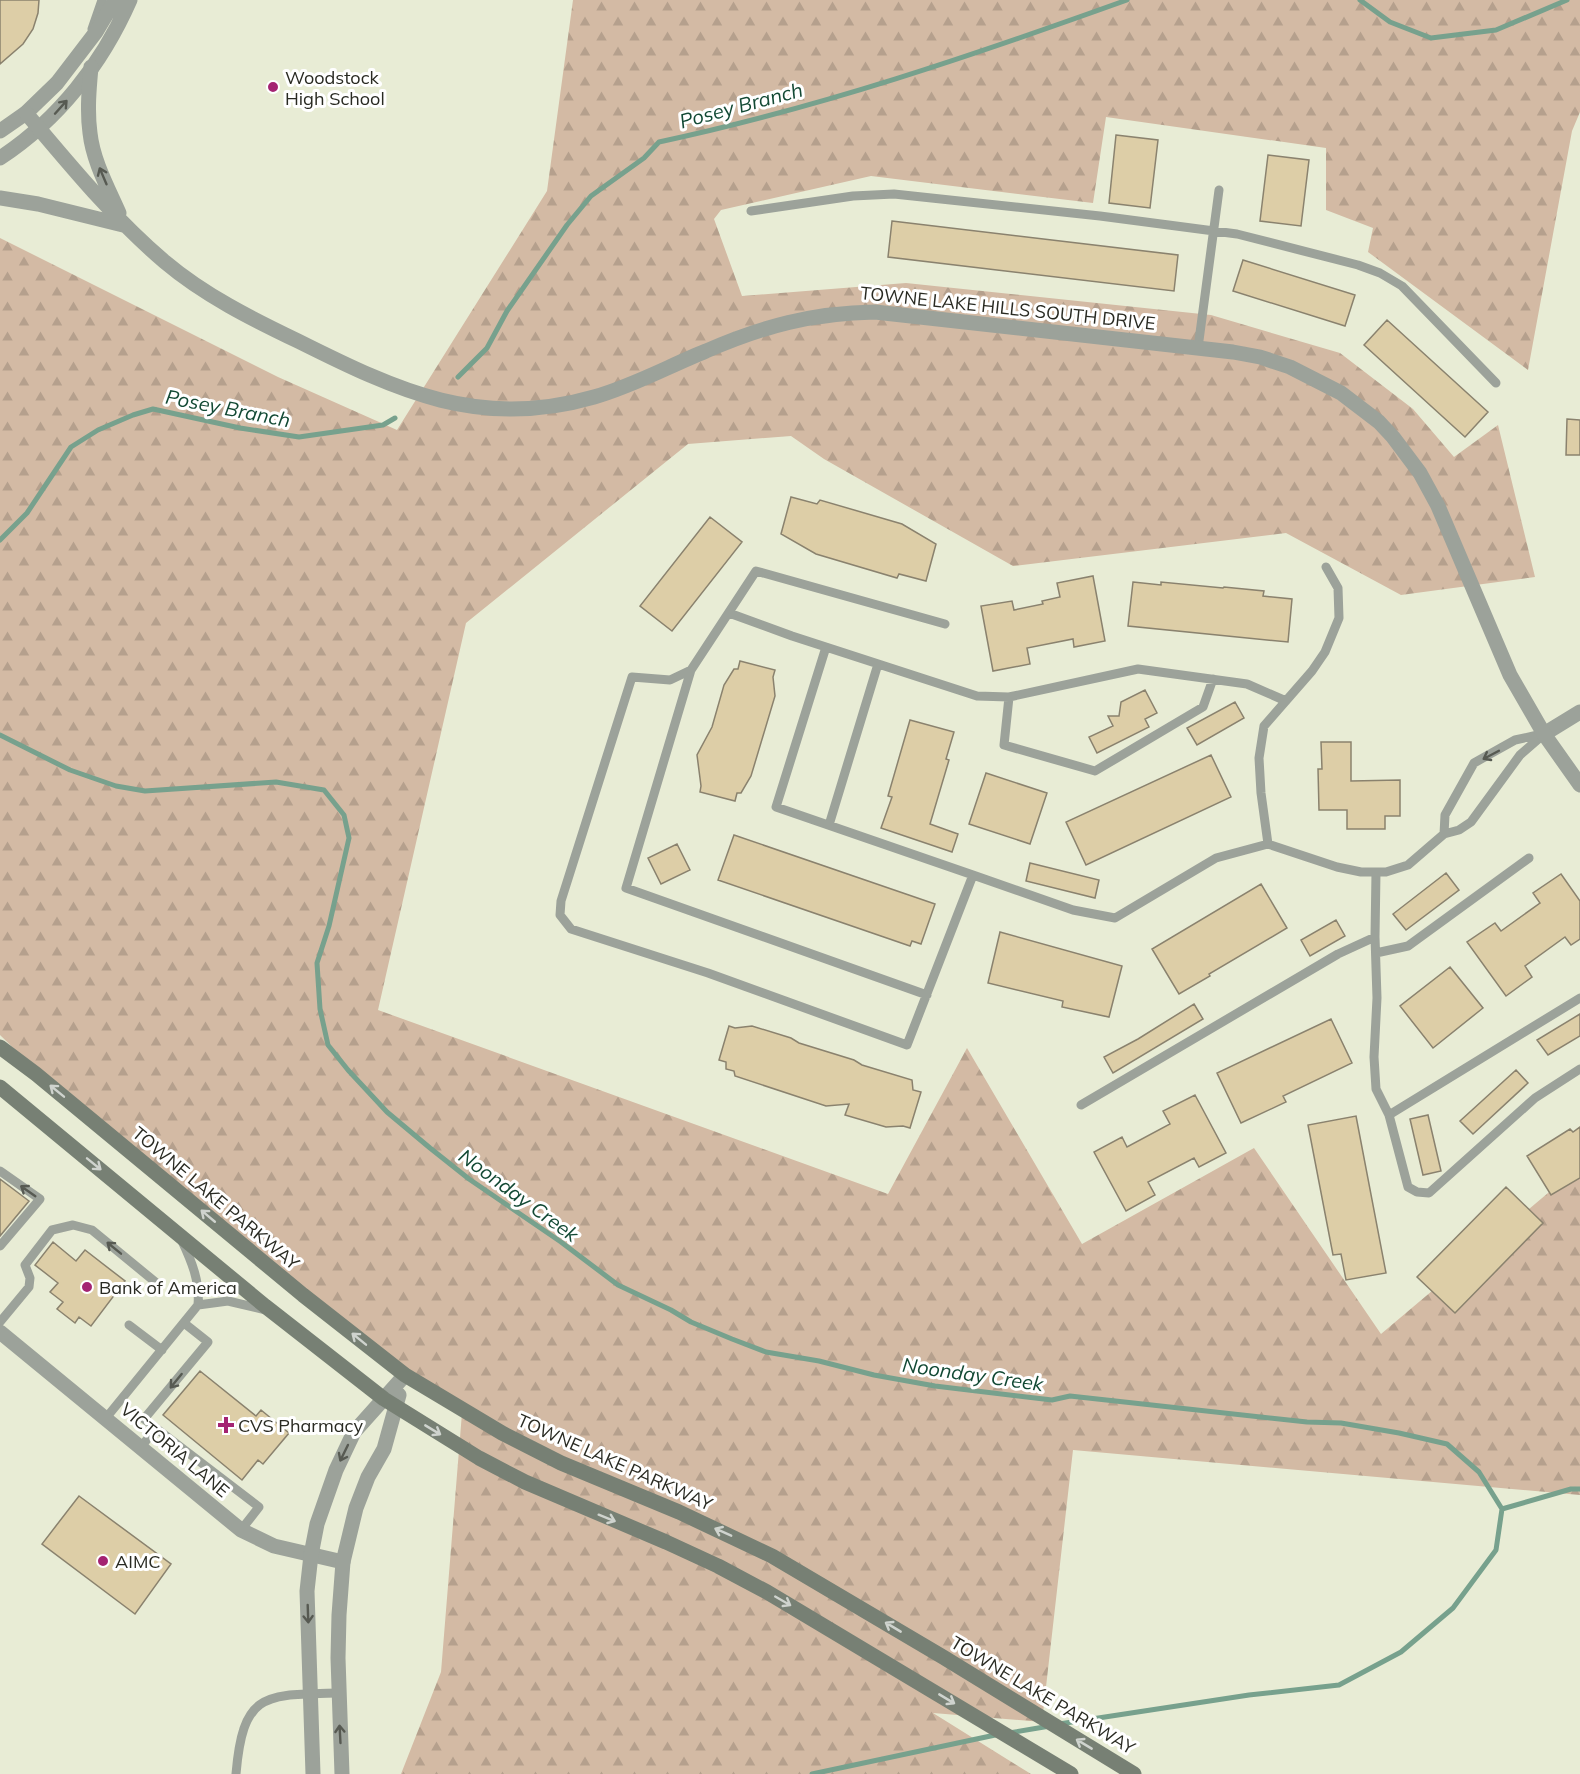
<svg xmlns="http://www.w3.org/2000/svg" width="1580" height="1774" font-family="Mulish,sans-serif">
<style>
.forest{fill:url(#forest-firs)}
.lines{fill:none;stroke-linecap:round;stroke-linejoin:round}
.stream{stroke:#77a18d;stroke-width:5}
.building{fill:#ddcea7;stroke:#8a826e;stroke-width:1.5}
.service{stroke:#9ca29a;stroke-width:9}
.minor{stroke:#9ca29a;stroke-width:15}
.tertiary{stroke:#9ca29a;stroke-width:15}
.secondary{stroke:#778074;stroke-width:15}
.oneway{stroke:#575a52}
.oneway2{stroke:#cfd3ce}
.poi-dot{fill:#a42372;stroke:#fff;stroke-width:2}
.labels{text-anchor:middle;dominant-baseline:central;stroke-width:6;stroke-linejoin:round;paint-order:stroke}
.poi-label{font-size:18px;fill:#292a22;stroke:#fff;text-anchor:start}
.street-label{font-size:18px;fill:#292a22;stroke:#fff}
.water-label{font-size:20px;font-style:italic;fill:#124934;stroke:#fff}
</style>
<defs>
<pattern id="forest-firs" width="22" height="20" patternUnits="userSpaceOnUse" patternTransform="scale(1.5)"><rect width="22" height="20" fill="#d3baa4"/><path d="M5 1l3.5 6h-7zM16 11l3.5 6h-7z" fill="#b5a08d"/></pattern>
</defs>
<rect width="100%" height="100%" fill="#e8ecd5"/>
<path class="forest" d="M573,0H1580V112L1572,131L1528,370L1368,252L1373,228L1326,210V148L1106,117L1093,203L871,176L721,210L714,219L742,296L906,283L1211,315L1340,353L1413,409L1454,457L1498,425L1535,577L1401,595L1286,533L1013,566L824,459L791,436L688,444L466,623L378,1010L888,1194L967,1048L1082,1244L1254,1148L1381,1334L1580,1166V1495L1073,1450L1042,1722L933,1713L1031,1774H401L441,1672L462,1413L84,1117L0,1035V238L278,377L397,430L547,191Z"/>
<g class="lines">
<path class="stream" d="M1360,0L1390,22L1431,38L1496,30L1567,0
M458,377L487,348L507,311L567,225L591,196L644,158L659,142C819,108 974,55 1127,0
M0,540L27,513L71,447L98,430L133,415L153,409L240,428L299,437L383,425L395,418
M0,735L70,770L116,786L145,791L276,782L324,790L344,815L349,838L329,926L317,963L320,1009L328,1045L348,1070L387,1112L430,1148L469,1179L561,1242L618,1285L671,1310L691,1322L732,1339L766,1352L819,1361L874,1375L935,1386L1052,1400L1070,1396L1307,1422L1341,1423L1399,1433L1447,1444L1479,1472L1502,1509L1496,1550L1453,1608L1401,1652L1339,1685L1249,1695L1059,1724
M1502,1509L1571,1489H1580
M1009,1733L1050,1726
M812,1774L1000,1734"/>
</g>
<path class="building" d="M0,0H39L38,13L33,29L23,44L0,64Z
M1116,135L1158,140L1150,208L1109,203Z
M1268,155L1309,160L1301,226L1260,221Z
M892,221L1178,255L1174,291L888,257Z
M1243,260L1355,295L1345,326L1233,291Z
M1387,320L1488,412L1465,437L1364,345Z
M1567,419L1580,420V455H1566Z
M791,497L817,504L820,500L902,524L936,544L926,581L899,574L897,578L816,554L781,534Z
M710,517L742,542L672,631L640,606Z
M1093,576L1105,641L1074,647L1073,639L1027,648L1030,664L993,671L981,606L1012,601L1014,610L1043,604L1042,601L1060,597L1057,583Z
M1133,582L1161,585V582L1223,588L1224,587L1264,591L1263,596L1292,599L1288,642L1128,626Z
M740,661L775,670L773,677L775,696L751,776L741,793H737L735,801L700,792L701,786L697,755L712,727L724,685L734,669H738Z
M1145,690L1157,713L1145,719L1149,727L1097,753L1089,737L1113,726L1108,716H1119L1121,702Z
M1235,702L1244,718L1197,745L1187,728Z
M910,720L954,732L946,759L949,760L930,824L958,834L952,852L881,828L892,797L888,796Z
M1321,742H1351V781L1400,780V816H1385V829H1347V810H1319L1318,769H1322Z
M1211,755L1231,797L1086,865L1066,822Z
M986,773L1047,793L1030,844L969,824Z
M734,835L935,904L921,944L912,941L910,946L718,880Z
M677,844L690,870L661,884L648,858Z
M1030,863L1099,880L1095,898L1026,881Z
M1446,873L1459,890L1406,930L1393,914Z
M1561,874L1580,901V939L1571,945L1565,937L1525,966L1532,977L1506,996L1467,942L1495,923L1501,931L1540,903L1533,893Z
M1261,884L1287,928L1209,974L1210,976L1179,994L1152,949Z
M1336,920L1345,936L1310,956L1301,940Z
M1000,932L1122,966L1109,1017L1062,1007L1063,1001L988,983Z
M1450,967L1483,1008L1433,1048L1400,1006Z
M1194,1004L1203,1019L1113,1073L1104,1057L1138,1039Z
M1580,1014V1036L1548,1055L1537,1040Z
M1331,1019L1352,1063L1283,1096L1286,1102L1241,1123L1217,1073Z
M729,1026L735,1028L752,1026L791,1038L799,1043L854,1060L862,1065L912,1080L913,1090L921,1092L910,1128L903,1126L886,1127L845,1115L849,1104L826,1106L735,1076L734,1071L726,1069V1062L719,1060Z
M1516,1070L1528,1083L1473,1134L1460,1121Z
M1195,1095L1226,1153L1199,1167L1194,1158L1148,1182L1155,1195L1126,1211L1094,1152L1122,1137L1127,1147L1170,1124L1163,1111Z
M1428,1115L1441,1171L1423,1175L1410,1119Z
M1356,1116L1386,1273L1346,1280L1341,1254L1333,1255L1308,1125Z
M1580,1127V1178L1551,1195L1527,1156L1570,1129L1573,1132Z
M0,1179L29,1201L0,1236Z
M1506,1187L1543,1223L1455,1313L1417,1277Z
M53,1242L76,1261L85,1250L125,1281L91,1326L79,1317L75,1323L57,1309L63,1302L50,1292L58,1283L35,1265Z
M200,1371L256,1416L261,1410L289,1433L263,1464L258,1460L242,1480L163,1415Z
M79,1496L171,1564L135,1614L42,1544Z"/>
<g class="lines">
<path class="service" d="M92,29L102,0
M751,211L853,196L894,194L1100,216L1237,234L1358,265L1380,273L1402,286L1496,383
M1198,348L1219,190
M729,613L792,636L977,696L1009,697L1138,669L1247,684L1286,701
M945,624L756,571L691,670L670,680L632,677L561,901L560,915L571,929L708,973L907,1045L973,875L1073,910L1115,918L1216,858L1268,844L1337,867L1361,872H1386L1408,865L1444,834L1459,830L1471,822L1520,755L1544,734
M826,647L776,807L973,875
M691,670L626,888L927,995
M1009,697L1004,745L1095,771L1203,707L1213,679
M829,825L878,664
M1444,834L1445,815L1474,763L1515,740L1542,734
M1268,844L1261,793L1259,758L1264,726L1312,671L1325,652L1339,618L1338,588L1326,567
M1376,872L1375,937L1377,998L1374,1057L1376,1089L1389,1115L1408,1187L1417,1192L1429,1193L1535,1098L1580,1069
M1376,953L1408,946L1529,858
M1081,1105L1338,954L1375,937
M1389,1115L1580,998
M0,1171L40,1199L0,1246
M198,1305L228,1301L266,1310
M0,1322L29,1287L30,1278L25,1265L52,1230L73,1225L92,1230L159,1285
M184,1323L208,1342L144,1419L259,1507L241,1530
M129,1325L162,1350
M106,1418L198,1305C200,1282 192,1262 182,1241
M141,1447L156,1428
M236,1774C243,1691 265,1695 338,1693"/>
<path class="minor" d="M0,131L26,113L57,83L96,32L115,0
M0,158C58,120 102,64 130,0
M1544,734L1580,712
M0,1332L241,1530L274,1546L343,1562"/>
<path class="tertiary" d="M91,67C89,89 87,111 90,133C93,161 108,188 119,213
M26,113C70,165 113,218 165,262C204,295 252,319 298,341C398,391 480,430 594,397C633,386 669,366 706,351C763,326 813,313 875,312L1233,352L1260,357L1290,367L1341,393L1379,422L1393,437L1420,473L1438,506L1510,675L1544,734L1580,785
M0,198L38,204L123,225
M313,1774L307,1591L311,1555L317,1524L336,1470L354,1432L405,1375
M342,1774L338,1658L339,1615L343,1562L356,1508L368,1477L384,1449L399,1395"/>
<path class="secondary" d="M0,1047L36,1074L303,1295L405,1375L502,1433L561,1463L679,1512L772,1556L943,1657L1134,1774
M0,1087L265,1306L384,1399L479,1458L525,1482L666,1542L718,1566L767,1592L1071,1774"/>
</g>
<defs><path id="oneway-shaft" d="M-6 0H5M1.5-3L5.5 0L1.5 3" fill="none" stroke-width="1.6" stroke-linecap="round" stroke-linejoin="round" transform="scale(1.5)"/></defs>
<g class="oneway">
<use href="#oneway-shaft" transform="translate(61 107) rotate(-48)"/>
<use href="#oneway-shaft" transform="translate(103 176) rotate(-113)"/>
<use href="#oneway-shaft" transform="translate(1491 755) rotate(152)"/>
<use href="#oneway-shaft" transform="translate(28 1191) rotate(-145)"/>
<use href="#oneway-shaft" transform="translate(114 1248) rotate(-141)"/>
<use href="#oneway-shaft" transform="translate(176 1381) rotate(129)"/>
<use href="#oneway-shaft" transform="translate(344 1453) rotate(116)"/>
<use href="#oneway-shaft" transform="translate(308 1614) rotate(88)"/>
<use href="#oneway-shaft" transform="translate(340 1734) rotate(-93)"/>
</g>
<g class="oneway2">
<use href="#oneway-shaft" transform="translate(57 1091) rotate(-141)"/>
<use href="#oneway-shaft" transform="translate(94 1164) rotate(39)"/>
<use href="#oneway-shaft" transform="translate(208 1216) rotate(-140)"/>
<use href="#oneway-shaft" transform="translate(359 1339) rotate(-141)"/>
<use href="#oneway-shaft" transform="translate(433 1430) rotate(31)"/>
<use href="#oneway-shaft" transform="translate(607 1518) rotate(22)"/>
<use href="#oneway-shaft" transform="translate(723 1532) rotate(-156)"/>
<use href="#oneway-shaft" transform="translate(783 1601) rotate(30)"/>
<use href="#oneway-shaft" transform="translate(893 1627) rotate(-149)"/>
<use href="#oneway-shaft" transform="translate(947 1699) rotate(31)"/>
<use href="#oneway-shaft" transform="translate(1084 1744) rotate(-149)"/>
</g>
<g class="poi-dot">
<circle cx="273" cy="87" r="6"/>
<circle cx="87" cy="1287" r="6"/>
<path d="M223 1416h6v6h6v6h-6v6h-6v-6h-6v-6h6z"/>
<circle cx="103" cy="1561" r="6"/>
</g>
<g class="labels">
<g class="poi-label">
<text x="285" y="77">Woodstock<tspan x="285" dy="21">High School</tspan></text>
<text x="99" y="1287">Bank of America</text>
<text x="238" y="1425">CVS Pharmacy</text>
<text x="115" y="1561">AIMC</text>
</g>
<g class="street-label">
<text transform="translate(1008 308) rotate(6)">TOWNE LAKE HILLS SOUTH DRIVE</text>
<text transform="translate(216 1198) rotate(40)">TOWNE LAKE PARKWAY</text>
<text transform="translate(175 1450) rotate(40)">VICTORIA LANE</text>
<text transform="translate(615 1462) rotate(24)">TOWNE LAKE PARKWAY</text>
<text transform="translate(1043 1695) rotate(31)">TOWNE LAKE PARKWAY</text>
</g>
<g class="water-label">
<text transform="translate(741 105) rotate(-15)">Posey Branch</text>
<text transform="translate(228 408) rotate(11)">Posey Branch</text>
<text transform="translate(519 1195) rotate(36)">Noonday Creek</text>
<text transform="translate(973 1374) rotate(8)">Noonday Creek</text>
</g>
</g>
</svg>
